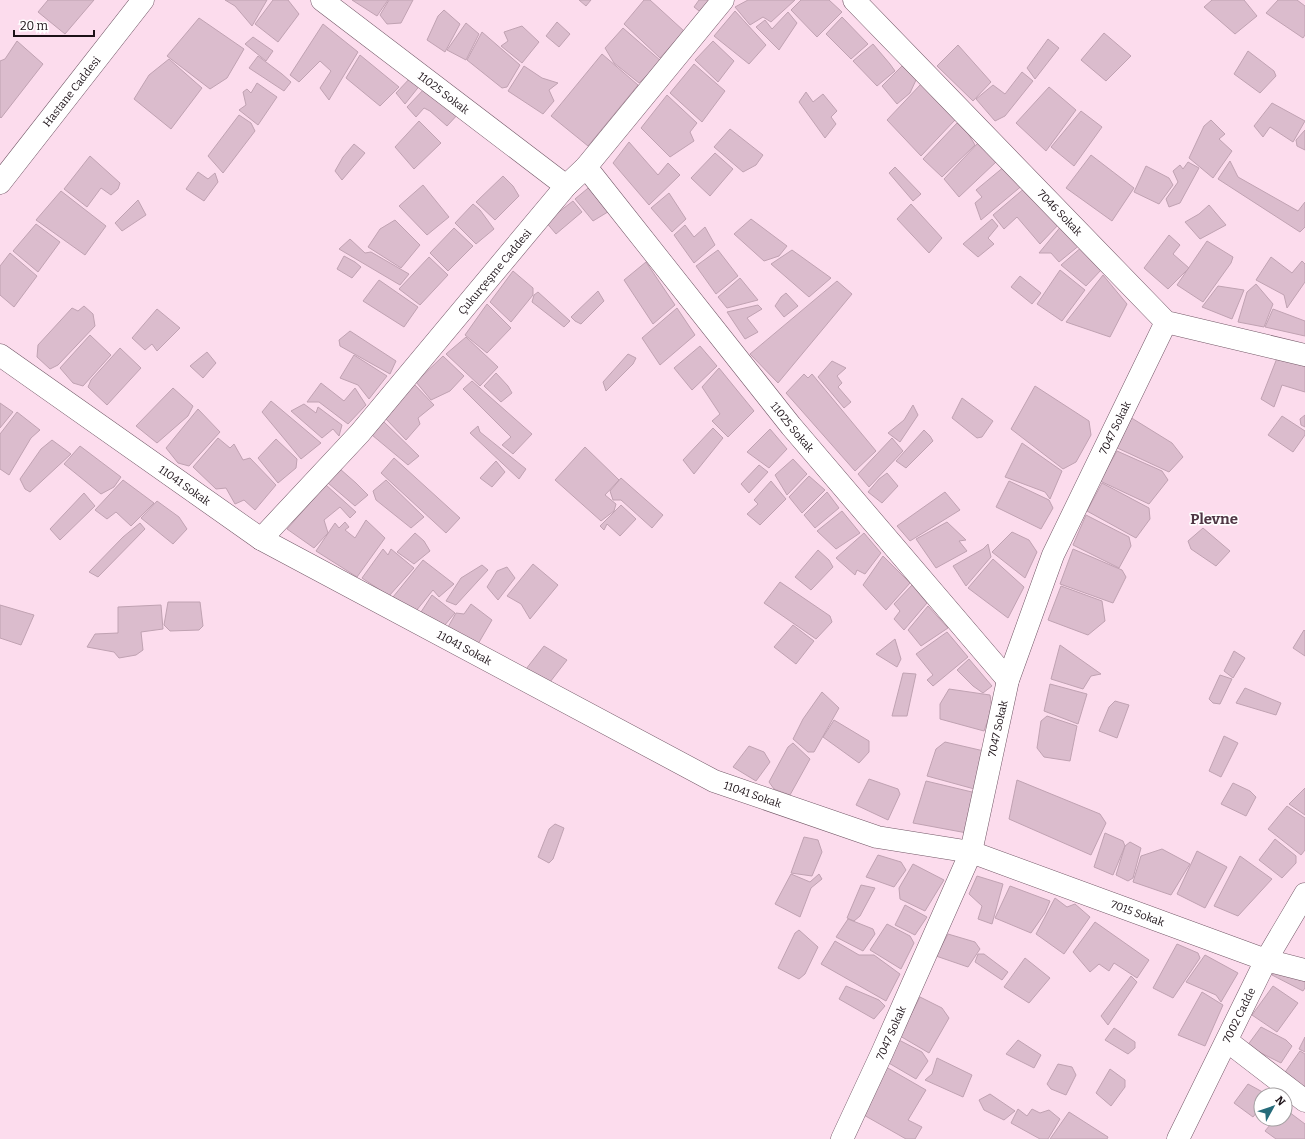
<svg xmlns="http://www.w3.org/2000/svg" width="1305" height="1139" font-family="Bitter,serif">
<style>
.building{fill:#dbbccd;stroke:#c0a2b2}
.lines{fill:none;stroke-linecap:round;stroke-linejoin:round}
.minor-casing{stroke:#725766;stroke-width:23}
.tertiary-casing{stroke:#725766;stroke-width:23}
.minor{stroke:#fff;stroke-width:22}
.tertiary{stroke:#fff;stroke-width:22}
.labels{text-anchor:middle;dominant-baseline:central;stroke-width:3;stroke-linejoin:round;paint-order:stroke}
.street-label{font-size:11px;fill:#1c1117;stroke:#fff}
.district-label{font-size:15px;font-weight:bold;fill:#4f3644;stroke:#fff}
</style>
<rect width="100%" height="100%" fill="#fcdced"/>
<path class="building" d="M48,0H94L65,34L38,12Z
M225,0H267L252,26L235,6Z
M273,0H288L299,14L278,42L255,24Z
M352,0H388L377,16Z
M389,0H413L401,23L387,24L380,15Z
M579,0H591L586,6Z
M644,0H650L684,31L660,58L624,24Z
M699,0H712L703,14L694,7Z
M748,0H795L771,22L763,17L750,25L735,7Z
M801,0H829L842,12L817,37L791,10Z
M1212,0H1244L1257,16L1235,34L1204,7Z
M1278,0H1297L1305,6V35L1303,38L1266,13Z
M444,10L460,24L445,52L427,40L438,16Z
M735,11L766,45L749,64L714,36Z
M788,12L797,23L779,50L756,27L765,20L772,29Z
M842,17L868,44L851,59L826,34Z
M199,18L244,49L227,78L210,89L167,56Z
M557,22L570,34L559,47L546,36Z
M466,23L479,34L466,60L447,50Z
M323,24L358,52L329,100L320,88L331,71L320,61L299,82L290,75Z
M522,26L539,42L522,63L501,46L508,41L504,32Z
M623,28L661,61L639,83L614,63L605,48Z
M482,32L520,65L507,87L502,88L467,60Z
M1104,33L1131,56L1106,81L1081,60Z
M253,37L273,51L266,61L245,44Z
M1048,39L1059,48L1035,79L1027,68Z
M17,41L43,64L1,118L0,117V61L5,59Z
M713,41L734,61L718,82L695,60Z
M873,44L890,64L895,71L877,86L853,61Z
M958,45L991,82L973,101L937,66Z
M1248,51L1274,71L1276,76L1260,93L1234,74Z
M602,54L638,85L588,146L551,116Z
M360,55L399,87L380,106L346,78Z
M258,56L282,74L291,82L284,91L249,68Z
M169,59L202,88L171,129L134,99L149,75Z
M694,64L725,91L702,122L670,93Z
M524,66L542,78L558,83L549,90L554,101L543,114L508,91Z
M902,66L916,80L910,93L897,104L882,86Z
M1022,72L1033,81L1005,116L995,121L976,99L993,85L1005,94Z
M412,76L421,84L405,104L396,93Z
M257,83L277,97L258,125L239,110L246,105L243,92L247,89L251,93Z
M921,84L955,120L921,156L887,120Z
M426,87L460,112L447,126L430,111L424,108L416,117L407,107Z
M1049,87L1076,110L1046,151L1016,123Z
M806,92L813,102L823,94L837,111L831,117L836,124L825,138L799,102Z
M667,95L697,123L690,132L694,141L670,157L641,128Z
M1272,103L1305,121L1293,142L1270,127L1263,137L1254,126Z
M1081,111L1102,127L1074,166L1051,147Z
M239,115L251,123L255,131L223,173L208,156Z
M1211,120L1225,134L1219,139L1232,151L1213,178L1189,158L1204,126Z
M419,121L441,143L414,169L395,147Z
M957,123L969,135L975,145L942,177L923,159Z
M730,129L763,155L756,165L743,172L714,147Z
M1305,130V150L1297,146L1296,140Z
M629,142L658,175L668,163L680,175L649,205L613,163Z
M978,143L997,161L959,197L944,179Z
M354,144L365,153L342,180L335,171L343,157Z
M715,153L733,169L710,196L691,178Z
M1091,155L1134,188L1112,221L1066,188Z
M90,156L120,183L118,189L111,195L101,188L87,207L64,189Z
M1230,161L1238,177L1298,211L1305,202V227L1300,232L1218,179Z
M1188,162L1199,168L1180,203L1169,207L1166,199L1178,182L1173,171L1180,165L1183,169Z
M1005,166L1024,184L981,220L975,203L982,197L976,190Z
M1146,166L1169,178L1173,185L1159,204L1134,192Z
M895,167L921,194L913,201L889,173Z
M198,172L208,179L215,173L218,182L204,201L186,189Z
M503,176L513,186L519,196L495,220L476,202Z
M593,184L611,210L593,221L575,199Z
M423,185L449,217L427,235L399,206Z
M1026,187L1060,223L1040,244L1017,217L1004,229L993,215Z
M61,191L106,226L85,255L36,220Z
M669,193L686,219L672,232L651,208Z
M138,200L146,215L122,231L115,223Z
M573,201L582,212L556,234L545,221L560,211Z
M473,204L480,210L494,229L476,244L455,223Z
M911,204L942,238L929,253L897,219Z
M1209,205L1226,225L1200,239L1185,222L1199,214Z
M751,219L787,246L779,256L764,261L734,234Z
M992,219L998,226L988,238L994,244L978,257L963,244Z
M395,220L420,245L401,268L368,247L380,229Z
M36,224L60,242L38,272L13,251Z
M685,225L694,237L705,227L715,245L694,263L674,235Z
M1062,225L1081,244L1059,262L1051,253H1039Z
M454,228L473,246L448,271L430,253Z
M1169,235L1180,245L1173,254L1189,268L1168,289L1144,268Z
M350,239L365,253L371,252L409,274L400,285L339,249Z
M1207,241L1233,257L1231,263L1203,302L1177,285Z
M1083,246L1102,269L1086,286L1061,265Z
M718,250L738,276L716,294L696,266Z
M792,250L831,278L809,297L771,264Z
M10,253L37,276L14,307L0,295V266Z
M344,256L355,262L361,267L352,278L337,269Z
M429,257L448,275L420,305L399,289Z
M1271,257L1292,273L1302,261L1305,264V282L1287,308L1284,295L1256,280Z
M646,262L675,305L653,324L624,280Z
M1060,270L1085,290L1062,321L1037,304Z
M513,271L533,288V295L511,322L490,302Z
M1103,275L1127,304L1110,337L1066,322Z
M1020,276L1041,293L1032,304L1011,287Z
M740,278L758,300L727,308L718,297Z
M379,280L418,307L404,327L363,301Z
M837,281L852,294L778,383L750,354Z
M1256,284L1273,304L1264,327L1238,322L1247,292Z
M1218,286L1244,290L1232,319L1202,307Z
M598,291L604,301L581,324L575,321L571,317Z
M538,292L570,321L564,327L532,302L534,295Z
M786,293L798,306L784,317L775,306L781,297Z
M487,304L511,328L487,353L465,335Z
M758,305L762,309L747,318L758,332L745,339L727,312Z
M84,306L93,314L95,326L58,365L50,369L37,357L38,345L72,308L78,311Z
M677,308L695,335L660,365L642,338Z
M157,309L180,328L157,351L152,344L145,350L132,338Z
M1273,309L1305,321V336L1265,327Z
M350,331L396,361L390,374L340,346L339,340Z
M90,335L111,355L83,386L73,383L60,368Z
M466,337L498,367L480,386L446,354Z
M700,346L717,366L692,390L674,368Z
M120,348L141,368L107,405L88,387L91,380Z
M207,352L216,363L203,378L190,366Z
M1279,353L1305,362V392L1282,385L1274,407L1261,399Z
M628,354L636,358L633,364L606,391L603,382Z
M354,355L387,376L369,399L358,385L340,378Z
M443,356L464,376L450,391L431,400L416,382Z
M832,361L846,368L837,376L842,383L838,387L851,402L844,408L818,377Z
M719,368L754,411L728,437L712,421L720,414L702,387Z
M496,373L508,386L512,393L501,402L484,386Z
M804,374L808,378L812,374L876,451L855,471L786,393Z
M472,381L532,434L513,454L502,445L511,437L463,389Z
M321,383L344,401L355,388L366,405L348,424L319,402H307Z
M414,384L434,405L418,418L420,424L406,440L386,419Z
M1035,386L1089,421L1091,435L1076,462L1063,469L1011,429Z
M173,388L193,406L188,416L157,443L136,426Z
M962,398L993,421L982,437L977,438L952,418Z
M271,401L321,443L301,459L262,412Z
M0,403L13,412L0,428Z
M304,404L316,413L318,407L342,425L339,436L333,429L322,438L291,411Z
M913,405L918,415L900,442L888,433L904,420Z
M198,409L220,432L189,466L178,463L166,448Z
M17,412L40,430L31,438L9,475L0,469V434Z
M1305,415V427L1301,425L1300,419Z
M1282,416L1305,431V435L1293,452L1268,435Z
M1130,417L1172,443L1183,457L1169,472L1113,446Z
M383,421L419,456L408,465L372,435Z
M478,426L480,432L526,469L519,479L470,433Z
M713,428L723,438L694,474L683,460Z
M770,429L787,449L769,468L747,452Z
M924,430L930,436L933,441L906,468L896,461Z
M218,438L230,448L234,444L243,460L250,458L276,485L255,510L244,500L235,504L226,488L216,489L193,467Z
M892,438L903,451L869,487L858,474Z
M276,439L297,459L296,468L278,483L258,458Z
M52,440L71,454L30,492L25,489L20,479L41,449Z
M1022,443L1062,471L1050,499L1045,492L1005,477Z
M80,446L121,477L114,487L101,494L64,464Z
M585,447L619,480L605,495L616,504L614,511L601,521L555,480Z
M1117,451L1162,471L1168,480L1149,504L1100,481Z
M394,458L460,518L446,533L381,473Z
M793,459L807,474L787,495L775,475Z
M496,461L505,472L492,487L480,478Z
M759,465L768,472L749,493L741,484Z
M340,469L356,483L368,495L355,506L328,483Z
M887,473L898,486L882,503L868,492L879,479Z
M809,476L825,490L802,513L789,497Z
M621,478L663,515L652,528L621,500H613L610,491Z
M123,480L154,503L131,526L116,512L107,519L95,510Z
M386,480L424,517L411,528L376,500L373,491Z
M771,481L786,499L760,525L747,514L758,504L754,500Z
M1009,481L1049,500L1053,508L1041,529L996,507Z
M1102,483L1149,508L1150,519L1136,538L1087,511Z
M326,485L356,512L350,518L340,507L324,520L328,533L314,548L287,529Z
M827,492L839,508L815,528L804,515Z
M945,492L960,510L910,541L897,526Z
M84,493L95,506L60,540L50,529Z
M157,501L179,517L187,529L173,544L141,518Z
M621,505L636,519L620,536L607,524L604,530L600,526Z
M842,511L860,533L836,549L817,531Z
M1086,515L1129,537L1131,546L1119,568L1073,545Z
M366,520L385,538L357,577L316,551L335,523L339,528L345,522L349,527L345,530L355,538Z
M947,522L966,540L959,541L967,551L936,568L916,539Z
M140,523L145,529L98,577L89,572L123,537Z
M1203,528L1230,551L1216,566L1191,549L1188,541Z
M1012,532L1029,540L1037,552L1025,578L992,552Z
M415,533L424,541L430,551L414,564L397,552Z
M864,533L881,553L865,574L857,570L855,575L836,558Z
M988,544L991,557L966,586L953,566L983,549Z
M383,549L388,555L391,549L414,568L389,596L362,578Z
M1073,549L1122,570L1126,577L1113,603L1060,584Z
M818,550L829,560L833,567L811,590L795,577Z
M883,556L910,583L886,610L863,585Z
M993,559L1024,587L1008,618L968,588Z
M423,560L454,584L439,597L433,590L416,611L393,597Z
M533,564L558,585L530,619L521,604L507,596Z
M482,565L488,570L456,605L446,601L461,578Z
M507,567L515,578L498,600L487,587L497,571Z
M780,582L830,616L832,622L816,639L764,603Z
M912,585L927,603L904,630L894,619L900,611L894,604Z
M1061,586L1102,601L1105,621L1088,635L1048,620Z
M432,595L455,613L444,626L421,612Z
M168,602H200L203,626L199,630L170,631L164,625Z
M471,604L492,620L478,644L448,627L456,613L464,614Z
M0,605L34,615L21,645L0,638Z
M161,605L163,629L141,632L143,650L136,655L119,658L114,652L87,647L95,634L118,633V607Z
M928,606L948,628L921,646L908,630Z
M793,625L814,641L796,664L774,647Z
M1304,630L1305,631V656L1293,648Z
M947,632L968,657L933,686L927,680L933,675L916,654Z
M895,639L901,659L897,667L876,654Z
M1060,645L1101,674L1091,676L1083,689L1051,679Z
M544,646L567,660L547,686L526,669Z
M1234,651L1245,658L1233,678L1224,671Z
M969,659L992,686L983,693L973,686L957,670Z
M903,673L916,674L907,716H892Z
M1220,675L1232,679L1220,704L1213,703L1209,699Z
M1050,684L1087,694L1078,724L1044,711Z
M1245,688L1281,703L1276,715L1236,703Z
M949,689L990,695L992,709L984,731L940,719V704Z
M822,692L839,708L814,752H808L793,739L803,719Z
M1115,701L1129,705L1117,738L1099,731L1109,707Z
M1047,716L1077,726L1070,761L1044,757L1037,748L1041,721Z
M834,720L869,741V752L859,763L823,737Z
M1224,736L1238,743L1221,777L1209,771Z
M945,742L984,751L978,790L927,776L936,749Z
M793,743L810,759L790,795L774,789L769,782L788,747Z
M749,746L764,752L770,762L756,781L733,767Z
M869,779L898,789L900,794L888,820L856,805Z
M1017,780L1100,814L1106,823L1091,855L1009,819Z
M926,781L972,792L976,803L967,833L913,823Z
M1233,783L1250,791L1256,797L1246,816L1221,804Z
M1305,788V815L1289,804Z
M1287,806L1305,818V850L1301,855L1268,829Z
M555,824L564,828L553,859L549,863L538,857L549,829Z
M1105,833L1123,841L1125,846L1113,875L1094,867Z
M804,837L818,840L822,852L812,876L791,873Z
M1275,839L1296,856V863L1282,878L1259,860Z
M1130,842L1141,848L1133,878L1128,881L1116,875L1125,846Z
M1162,849L1190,864L1171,895L1133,882L1141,856Z
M1197,851L1227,867L1205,908L1177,894Z
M878,855L901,862L906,870L894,887L866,877Z
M1240,856L1272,879L1238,916L1214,906Z
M913,864L944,880L925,911L900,899L899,888Z
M791,874L810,882L819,874L822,879L811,888L800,917L775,904Z
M977,876L1003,884L992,924L978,919L982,906L969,894Z
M861,885L875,888L860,916L854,921L847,918Z
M1010,886L1050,901L1045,913L1031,933L995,918Z
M1055,898L1067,907L1075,904L1090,917L1064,954L1036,934Z
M905,905L927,917L915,935L895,925Z
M848,919L873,929L875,934L863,951L836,937Z
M1095,922L1149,960L1137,978L1114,963L1109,971L1099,964L1090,972L1073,952Z
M887,924L910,936L914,943L901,969L870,950Z
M799,930L818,947L805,974L799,979L778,968L795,933Z
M948,934L975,942L980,949L968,967L936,956Z
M835,941L859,955H874L900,974L886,1001L821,964Z
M1177,944L1198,953L1200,958L1173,998L1153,988Z
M978,954H984L1008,972L1002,980L975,962Z
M1205,955L1238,973L1221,1002L1216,995L1186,982Z
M1025,958L1050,978L1029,1003L1004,987Z
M1281,968L1305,975V988L1303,991L1272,975Z
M1131,976L1137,982L1108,1025L1101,1016Z
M846,986L879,1000L885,1006L874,1019L839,999Z
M1273,986L1298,1003L1277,1032L1252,1015Z
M1202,992L1223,1005L1205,1046L1178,1035Z
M920,997L942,1008L949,1018L929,1053L900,1036Z
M1261,1027L1286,1040L1292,1046L1281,1063L1247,1046Z
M1114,1028L1135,1042V1048L1128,1054L1105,1040Z
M1305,1037V1052L1299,1049Z
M899,1040L922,1052L928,1061L916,1079L887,1062Z
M1018,1040L1041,1055L1034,1068L1006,1054Z
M1300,1051L1305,1054V1085L1301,1092L1281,1078Z
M937,1058L972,1075L963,1097L925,1080L932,1074Z
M1058,1064L1072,1067L1076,1075L1066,1095L1051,1089L1047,1084Z
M886,1067L926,1090L908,1120L922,1127L915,1139H906L862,1114Z
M1110,1069L1125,1080V1087L1111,1106L1096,1093Z
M1248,1084L1268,1095H1261V1107L1253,1117L1234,1103Z
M990,1094L1015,1111L1004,1120L984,1110L979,1100Z
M1018,1109L1027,1116L1032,1109L1040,1113L1049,1110L1060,1119L1048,1139H1040L1011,1123Z
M1285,1109L1305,1124V1139H1276L1265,1131L1275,1119H1285Z
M1069,1112L1108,1137L1107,1139H1050Z"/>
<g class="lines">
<g class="minor-casing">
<g id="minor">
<path id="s1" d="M322,0L566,186"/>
<path id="s2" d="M854,0L1166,322L1305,355"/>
<path id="s3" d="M586,167L791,426L1008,680"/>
<path id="s4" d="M0,355L261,539L714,781L877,837L971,852L1266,960L1305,970"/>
<path id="s5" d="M261,539L360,433L566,186L586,167L723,0"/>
<path d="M1227,1041L1305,1101"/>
<path id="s6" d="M842,1139L882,1053L971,852L1008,680L1053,555L1166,322"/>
<path id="s7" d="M1178,1139L1266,960L1305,894"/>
</g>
</g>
<g class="tertiary-casing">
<g id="tertiary">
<path id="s8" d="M0,183L143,0"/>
</g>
</g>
<use href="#minor" class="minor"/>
<use href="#tertiary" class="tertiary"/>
</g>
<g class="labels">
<g class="street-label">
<text stroke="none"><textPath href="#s8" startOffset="116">Hastane Caddesi</textPath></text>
<text stroke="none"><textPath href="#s1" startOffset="153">11025 Sokak</textPath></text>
<text stroke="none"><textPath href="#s2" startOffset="296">7046 Sokak</textPath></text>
<text stroke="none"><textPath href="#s5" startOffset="355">Çukurçeşme Caddesi</textPath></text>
<text stroke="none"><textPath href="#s3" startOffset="332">11025 Sokak</textPath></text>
<text stroke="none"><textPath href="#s6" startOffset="765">7047 Sokak</textPath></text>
<text stroke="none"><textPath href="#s4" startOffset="226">11041 Sokak</textPath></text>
<text stroke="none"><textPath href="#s4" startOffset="550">11041 Sokak</textPath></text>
<text stroke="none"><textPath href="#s6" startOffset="441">7047 Sokak</textPath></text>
<text stroke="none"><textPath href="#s4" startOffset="874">11041 Sokak</textPath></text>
<text stroke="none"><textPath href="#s4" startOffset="1278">7015 Sokak</textPath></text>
<text stroke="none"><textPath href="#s7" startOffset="138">7002 Cadde</textPath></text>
<text stroke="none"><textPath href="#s6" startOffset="117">7047 Sokak</textPath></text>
</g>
<g class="district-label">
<text x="1214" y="519">Plevne</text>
</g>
</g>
<g transform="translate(1273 1107) rotate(50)"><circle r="19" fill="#ffffff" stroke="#a4a0a2"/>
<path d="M0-3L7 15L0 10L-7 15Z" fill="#256b7a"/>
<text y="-6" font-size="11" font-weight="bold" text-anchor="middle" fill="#1c1117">N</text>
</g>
<path d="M14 30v6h80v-6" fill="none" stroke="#1c1117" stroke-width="2"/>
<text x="20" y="30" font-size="12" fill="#1c1117" stroke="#ffffff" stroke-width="3" paint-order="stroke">20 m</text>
</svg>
